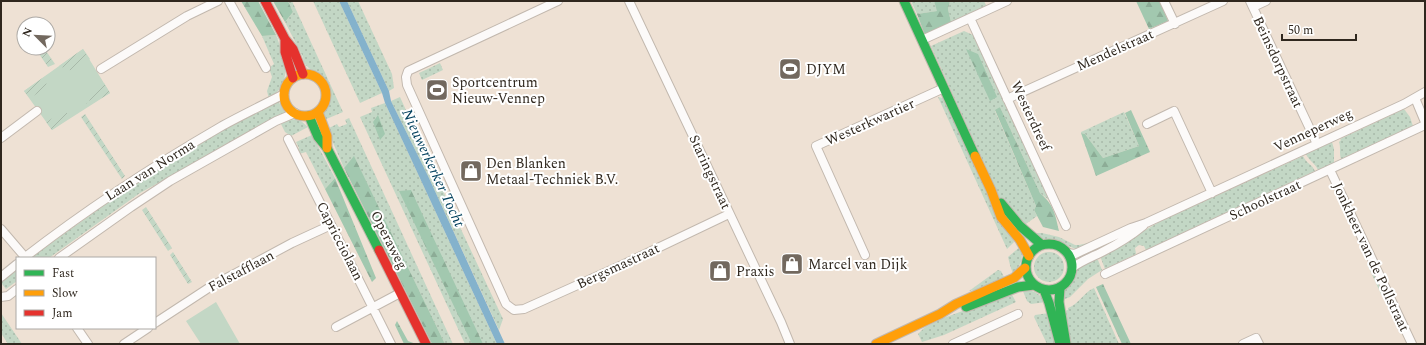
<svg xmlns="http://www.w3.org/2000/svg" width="1426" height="345" font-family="Spectral,serif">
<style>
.grass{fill:url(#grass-dots)}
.forest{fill:url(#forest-firs)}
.park{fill:#c3d7c5}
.garden{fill:url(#garden-furrows)}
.water{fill:#84b2cc}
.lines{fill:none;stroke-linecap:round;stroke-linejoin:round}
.street-casing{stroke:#c2b8ae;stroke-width:10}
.fast-casing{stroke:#c2b8ae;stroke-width:11}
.slow-casing{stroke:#c2b8ae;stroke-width:11}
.jam-casing{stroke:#c2b8ae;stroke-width:11}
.street{stroke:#fcfaf9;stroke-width:8}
.fast{stroke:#30b455;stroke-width:9}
.slow{stroke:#ff9f0a;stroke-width:9}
.jam{stroke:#e5322d;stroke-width:9}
.labels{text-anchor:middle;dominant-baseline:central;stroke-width:4;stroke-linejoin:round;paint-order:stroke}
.street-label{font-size:14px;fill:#2f271e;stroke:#fff}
.poi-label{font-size:14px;fill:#2f271e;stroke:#fff;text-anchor:start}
.water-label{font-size:15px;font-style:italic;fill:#03415e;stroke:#fff}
</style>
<defs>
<pattern id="grass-dots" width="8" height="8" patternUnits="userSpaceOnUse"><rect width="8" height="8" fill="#c3d7c5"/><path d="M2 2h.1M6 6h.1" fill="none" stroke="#a8b9a9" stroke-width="1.8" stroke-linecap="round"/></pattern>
<pattern id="forest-firs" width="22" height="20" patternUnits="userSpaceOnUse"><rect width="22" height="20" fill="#a2c8af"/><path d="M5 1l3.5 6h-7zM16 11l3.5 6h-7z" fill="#8cac96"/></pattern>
<pattern id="garden-furrows" width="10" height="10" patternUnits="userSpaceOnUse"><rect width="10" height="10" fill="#c3d7c5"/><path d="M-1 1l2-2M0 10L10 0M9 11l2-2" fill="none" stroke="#a8b9a9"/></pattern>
</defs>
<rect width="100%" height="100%" fill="#eee1d4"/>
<path class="grass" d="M288,1H292L343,112L324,120C319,108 335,100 327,83C321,70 304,72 303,57L285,22L293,12Z
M313,1H339L382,93L360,103Z
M347,1H358L392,74L394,88L389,91Z
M911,1H934L938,11L917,14Z
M950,1H984L987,7L951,22L948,9Z
M964,31L973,35L1049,200L1040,193L1000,107L995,111L1036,206L1034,210L1037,216L1015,232L931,46Z
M276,35C285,59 294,82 269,99L267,91L272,77L269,68L274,64L262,36Z
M440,63L443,70L422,80L419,73Z
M400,97L437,178L503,319L499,330L429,178L391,101Z
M938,97L943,98L1014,242L1007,249Z
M278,101L285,113L140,193L49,258H30L134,184L221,131L264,107L266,108Z
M385,103L497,344H465L360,117L372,112L371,108Z
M1404,109L1410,117L1413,126L1341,159C1339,153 1341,148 1339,142L1341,140L1340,139Z
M1124,112L1139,146L1103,158L1085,134L1081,133V132Z
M349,118L453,344H445L354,157L344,168L327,129L337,124L339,127L347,124L345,120Z
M291,119L301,121L308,127L291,136L285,132L281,124Z
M312,135L335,178L325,189L306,152L299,154L296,151L299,148L296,142Z
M1332,142L1334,149V163L1318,170C1315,163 1309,161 1306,154Z
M1303,156C1307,164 1312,164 1315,171L1146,250L1144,246L1139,245L1135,248L1136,254L1105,269L1100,256L1161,221Z
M1037,233H1042L1059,237L1075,245H1079L1088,243L1089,244L1076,249L1056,241H1044L1034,235Z
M1021,246C1023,258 1022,264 1013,274L1010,265L1008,257Z
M1034 267a15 15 0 1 1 30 0a15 15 0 1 1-30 0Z
M1095,258L1096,260H1098L1102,270L1088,279L1070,297L1062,300L1064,290L1072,282L1077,269Z
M1369,263L1384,294L1382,296L1367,264Z
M17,267V281L6,289L2,284V279Z
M998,270L1001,271L1005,279L986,288L969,291Z
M1094,288L1119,344H1069L1063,311L1068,310V308C1080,303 1083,293 1094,288Z
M1022,289C1033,290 1039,293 1046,302L1031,304L1027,301Z
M1011,293L1016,302L944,335L922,342L918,334L924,328L941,319Z
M1,313L22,344H8L1,333Z
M1049,313L1057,344H1047L1034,317L1035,315Z"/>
<path class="forest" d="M241,1H258L276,35L262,36Z
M273,1H288L293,12L285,22Z
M934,1H950L948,9L951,22L925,35L917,14L937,11Z
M1136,1H1160L1168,21L1149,29Z
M966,49L978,54L997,97L990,101Z
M1000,107L1040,193C1054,205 1055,214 1059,231L1043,227L1034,210L1036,206L995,110Z
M1131,110L1150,152L1096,176L1081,133L1085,134L1103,158L1139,146L1125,113Z
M378,115L385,134L380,140L373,122Z
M354,156L445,344H432L344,168Z
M335,178L376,278L372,282L325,189Z
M411,190L483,344H472L399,191Z
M1103,284L1131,344H1122L1096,287Z
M397,321L408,341L416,344H404L395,325Z"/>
<path class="park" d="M83,49L110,93L52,130L24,91Z
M216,302L240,344H201L186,321Z"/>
<path class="garden" d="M35,48H44L55,64L48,67Z
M83,49L90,59L72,71L59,66Z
M47,75L46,88L30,98L24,91Z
M104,83L110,93L88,106L86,104L89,102L91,96L88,93Z
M63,112L74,115L52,130L46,122Z
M85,114L125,176L122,179L81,117Z
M146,207L172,248L168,251L142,210Z
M173,252L192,282L188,284L170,255Z"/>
<path class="water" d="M339,1H347L389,91L391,101L429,178L505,344H497L385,103L382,93Z"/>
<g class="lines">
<g class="street-casing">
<path id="street" d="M229,1L266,68
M558,1L408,71L406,77L407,85L506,304L514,310L524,309L622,265L729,214
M629,1L781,322L790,344
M1164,1L1175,24
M1250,1L1317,144
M1253,7L1266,1
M970,18L1066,226
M922,40L1007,1
M101,69L187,16L218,1
M1415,98L1425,122
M1007,99L1223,1
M1147,124L1174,111L1212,193
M1,138L37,111
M288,139L391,344
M1330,170L1412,344
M1,229L25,257
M1067,253L1075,254L1131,228L1146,223L1404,104L1425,92
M865,255L816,146L944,88
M24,258C87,209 153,166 222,126C242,115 263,105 284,94
M59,258L131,207L170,181L276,121L295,113
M1072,268C1081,261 1092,257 1102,252C1116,245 1131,236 1143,226
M1105,274L1425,125
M1,277L17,264
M1,297L8,296L17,289
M155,323L210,287L292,243L331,225
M336,327L400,293
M77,328L88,344
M124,344L148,328
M953,344L1018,314
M1243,344L1256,338L1259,344"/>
</g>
<g class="fast-casing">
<path id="fast" d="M904,1L975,156
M309,116L318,137L327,148L379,250
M1001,203L1020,226L1042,245
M1026 267a23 23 0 1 1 46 0a23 23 0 1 1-46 0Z
M1060,288L1059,302L1066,344
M1044,290L1049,303L1060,344
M966,307L1018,287L1034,285"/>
</g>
<g class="slow-casing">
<path id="slow" d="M284 95a21 21 0 1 1 42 0a21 21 0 1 1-42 0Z
M318,112L327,136V148
M975,156L991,190L1001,217L1020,240L1029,256
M876,344L940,314L956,304L1014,278L1025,268"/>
</g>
<g class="jam-casing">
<path id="jam" d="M265,1L285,39L293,49L303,74
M285,39V52L293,78
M379,250L426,344"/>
</g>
<use href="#street" class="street"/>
<use href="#fast" class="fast"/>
<use href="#slow" class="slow"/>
<use href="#jam" class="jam"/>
</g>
<defs>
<g id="stadium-square" transform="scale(1.15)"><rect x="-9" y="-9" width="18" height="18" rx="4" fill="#72685e" stroke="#fff"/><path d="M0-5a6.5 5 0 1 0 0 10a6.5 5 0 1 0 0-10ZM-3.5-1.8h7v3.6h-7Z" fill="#fff"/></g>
<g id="shop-square" transform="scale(1.15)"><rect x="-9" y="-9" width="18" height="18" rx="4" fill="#72685e" stroke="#fff"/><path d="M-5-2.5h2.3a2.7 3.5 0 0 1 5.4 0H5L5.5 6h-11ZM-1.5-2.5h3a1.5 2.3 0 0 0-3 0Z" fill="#fff"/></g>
</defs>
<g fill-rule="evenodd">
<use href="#stadium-square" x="790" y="69"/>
<use href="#stadium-square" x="437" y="90"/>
<use href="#shop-square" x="471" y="171"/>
<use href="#shop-square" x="792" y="264"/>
<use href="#shop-square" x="720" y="271"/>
</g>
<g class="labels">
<g class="street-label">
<text transform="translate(1115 50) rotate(-24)">Mendelstraat</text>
<text transform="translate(1278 62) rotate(65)">Beinsdorpstraat</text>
<text transform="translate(1031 116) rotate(65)">Westerdreef</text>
<text transform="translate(870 122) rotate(-24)">Westerkwartier</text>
<text transform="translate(1313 130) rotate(-25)">Venneperweg</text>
<text transform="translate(150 170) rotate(-32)">Laan van Norma</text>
<text transform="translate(710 172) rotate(65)">Staringstraat</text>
<text transform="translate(1265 200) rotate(-25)">Schoolstraat</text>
<text transform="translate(389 240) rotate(63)">Operaweg</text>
<text transform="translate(340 241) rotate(63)">Capricciolaan</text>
<text transform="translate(1371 257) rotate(65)">Jonkheer van de Pollstraat</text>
<text transform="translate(618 266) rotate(-25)">Bergsmastraat</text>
<text transform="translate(241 271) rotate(-28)">Falstafflaan</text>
</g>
<g class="poi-label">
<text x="806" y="69">DJYM</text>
<text x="452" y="82">Sportcentrum<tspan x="452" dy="16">Nieuw-Vennep</tspan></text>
<text x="486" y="163">Den Blanken<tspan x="486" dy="16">Metaal-Techniek B.V.</tspan></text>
<text x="808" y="264">Marcel van Dijk</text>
<text x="736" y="271">Praxis</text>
</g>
<g class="water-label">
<text transform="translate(433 168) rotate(65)">Nieuwerkerker Tocht</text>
</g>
</g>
<rect width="1426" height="345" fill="none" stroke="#2f271e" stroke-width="4"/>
<rect x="16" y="257" width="140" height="72" fill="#ffffff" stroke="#aca9a5"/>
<rect x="24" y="270" width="20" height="6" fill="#30b455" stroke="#aca9a5"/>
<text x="52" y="277" font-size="12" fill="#2f271e">Fast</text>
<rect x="24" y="290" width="20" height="6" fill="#ff9f0a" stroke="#aca9a5"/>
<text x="52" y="297" font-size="12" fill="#2f271e">Slow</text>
<rect x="24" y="310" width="20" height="6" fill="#e5322d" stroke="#aca9a5"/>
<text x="52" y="317" font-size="12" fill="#2f271e">Jam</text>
<g transform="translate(36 36) rotate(294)"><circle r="19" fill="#ffffff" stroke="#aca9a5"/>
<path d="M0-3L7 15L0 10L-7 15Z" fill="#72685e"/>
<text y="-6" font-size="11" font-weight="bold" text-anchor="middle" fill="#2f271e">N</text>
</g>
<path d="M1282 34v6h74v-6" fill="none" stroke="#2f271e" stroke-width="2"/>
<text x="1288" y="34" font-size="12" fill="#2f271e" stroke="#ffffff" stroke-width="3" paint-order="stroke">50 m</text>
</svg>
